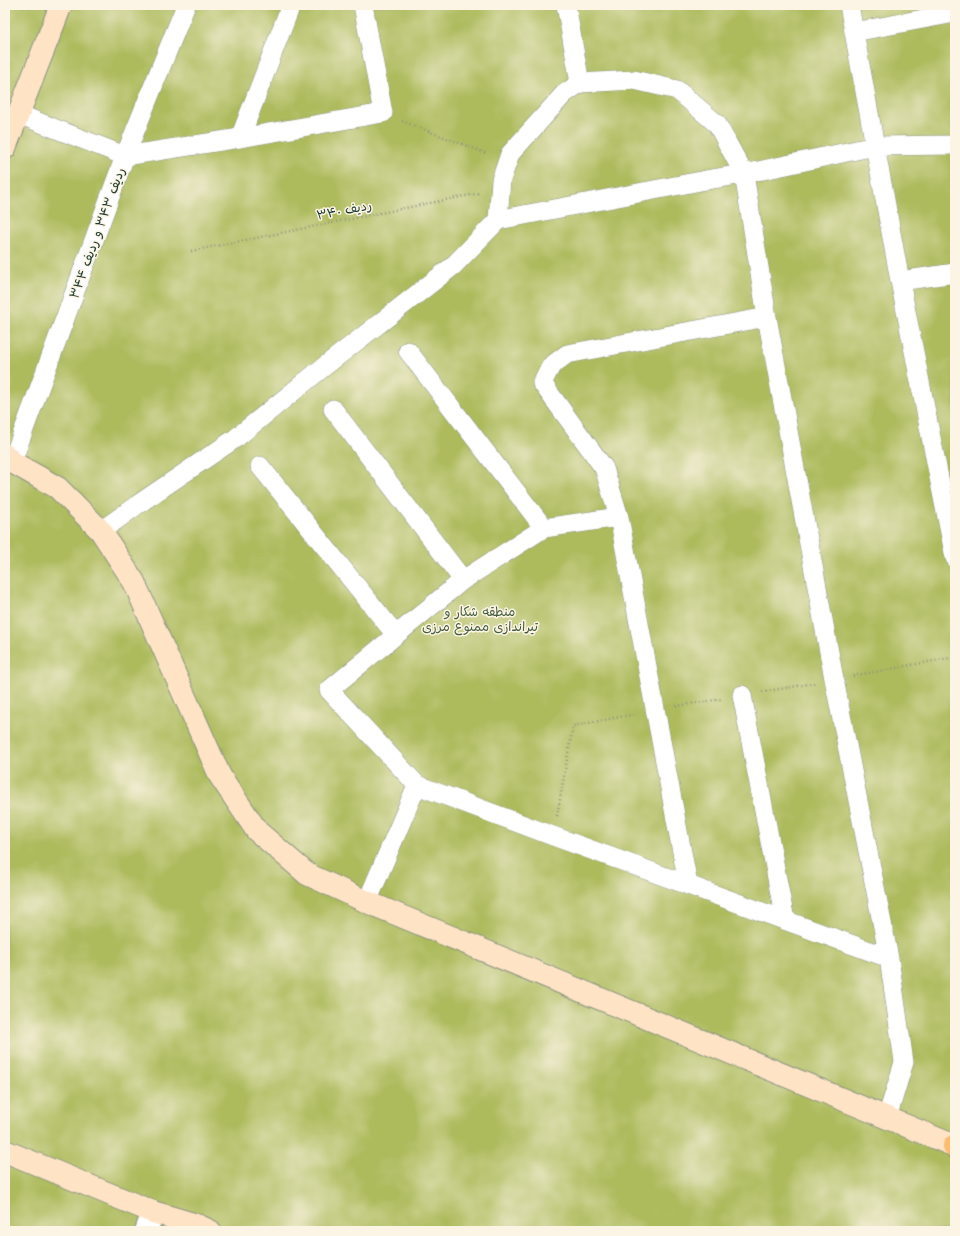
<svg xmlns="http://www.w3.org/2000/svg" width="960" height="1236" font-family="'Comic Neue','Playpen Sans Arabic',sans-serif">
<style>
.green{fill:#adbb5d;stroke:#667c48}
.lines{fill:none;stroke-linecap:round;stroke-linejoin:round}
.minor-casing{stroke:#8a9180;stroke-width:20}
.tertiary-casing{stroke:#8a9180;stroke-width:24}
.secondary-casing{stroke:#8a9180;stroke-width:24}
.primary-casing{stroke:#8a9180;stroke-width:24}
.path{stroke:#8a9180;stroke-width:2.5;stroke-dasharray:1 3;stroke-linecap:butt}
.minor{stroke:#fff;stroke-width:19}
.tertiary{stroke:#fff;stroke-width:22}
.secondary{stroke:#fee4c5;stroke-width:22}
.primary{stroke:#fdbc6f;stroke-width:22}
.labels{text-anchor:middle;dominant-baseline:central;stroke-width:3;stroke-linejoin:round;paint-order:stroke}
.street-label{font-size:13px;fill:#1f3d34;stroke:#fcf5e5}
.park-label{font-size:13px;fill:#425c3e;stroke:#fcf5e5}
</style>
<rect width="100%" height="100%" fill="#fcf5e5"/>
<filter id="ink" filterUnits="userSpaceOnUse"><feTurbulence type="fractalNoise" baseFrequency=".025" numOctaves="2"/><feDisplacementMap in="SourceGraphic" scale="8" xChannelSelector="R" yChannelSelector="G"/><feConvolveMatrix kernelMatrix="1 2 1 2 8 2 1 2 1" color-interpolation-filters="sRGB"/></filter>
<filter id="wash" filterUnits="userSpaceOnUse"><feTurbulence type="fractalNoise" baseFrequency=".012" numOctaves="4" result="noise"/><feDisplacementMap in="SourceGraphic" scale="16" xChannelSelector="R" yChannelSelector="G"/><feGaussianBlur stdDeviation="0.9" result="paint"/><feColorMatrix in="noise" values="0 0 0 0 0 0 0 0 0 0 0 0 0 0 0 0 0 1.4 0 .05"/><feComposite in="paint" operator="in"/></filter>
<g filter="url(#wash)">
<rect width="100%" height="100%" fill="#f6e5cc"/>
<path class="green" d="M5,5H955V1231H5Z"/>
</g>
<g filter="url(#ink)">
<g class="lines">
<g class="minor-casing">
<path id="minor" d="M566,5L580,83
M849,5L900,281L955,558
M854,32L955,13
M18,114L125,156L240,138L291,5
M240,138L383,113L363,5
M498,220L501,180L510,154L564,94L580,83L634,80L677,90L717,124L744,174L767,317L834,679L889,958
M900,281L955,273
M408,351L544,528
M333,409L463,580
M12,462L125,156L186,5
M260,466L396,635
M619,517L604,468L542,383L551,366L567,354L767,317
M101,531L137,505L236,438L321,369L453,266L498,220L706,180L744,174L875,146L955,145
M742,695L785,920
M688,884L619,517L544,528L463,580L329,690L417,785L553,836L889,958L904,1062L887,1118
M367,902L417,785"/>
</g>
<g class="tertiary-casing">
<path id="tertiary" d="M146,1231L153,1212"/>
</g>
<g class="secondary-casing">
<path id="secondary" d="M5,148L61,5
M5,455L12,462L58,488L101,531L134,582L220,776L257,831L307,874L367,902L955,1146
M5,1151L153,1212L197,1225L210,1231"/>
</g>
<g class="primary-casing">
<path id="primary" d="M954,1146L955,1147"/>
</g>
<path class="path" d="M402,121L488,154
M191,251L480,193
M853,676L955,657
M762,692L815,683
M676,706L722,699
M557,816L573,726L635,714"/>
<use href="#minor" class="minor"/>
<use href="#tertiary" class="tertiary"/>
<use href="#secondary" class="secondary"/>
<use href="#primary" class="primary"/>
</g>
</g>
<g class="labels">
<g class="street-label">
<text transform="translate(344 210) rotate(-11)">ردیف ۳۴۰</text>
<text transform="translate(97 233) rotate(-70)">ردیف ۳۴۳ و ردیف ۳۴۴</text>
</g>
<g class="park-label">
<text x="480" y="611">منطقه شکار و<tspan x="480" dy="15">تیراندازی ممنوع مرزی</tspan></text>
</g>
</g>
<rect width="960" height="1236" fill="none" stroke="#fcf5e5" stroke-width="20"/>
</svg>
